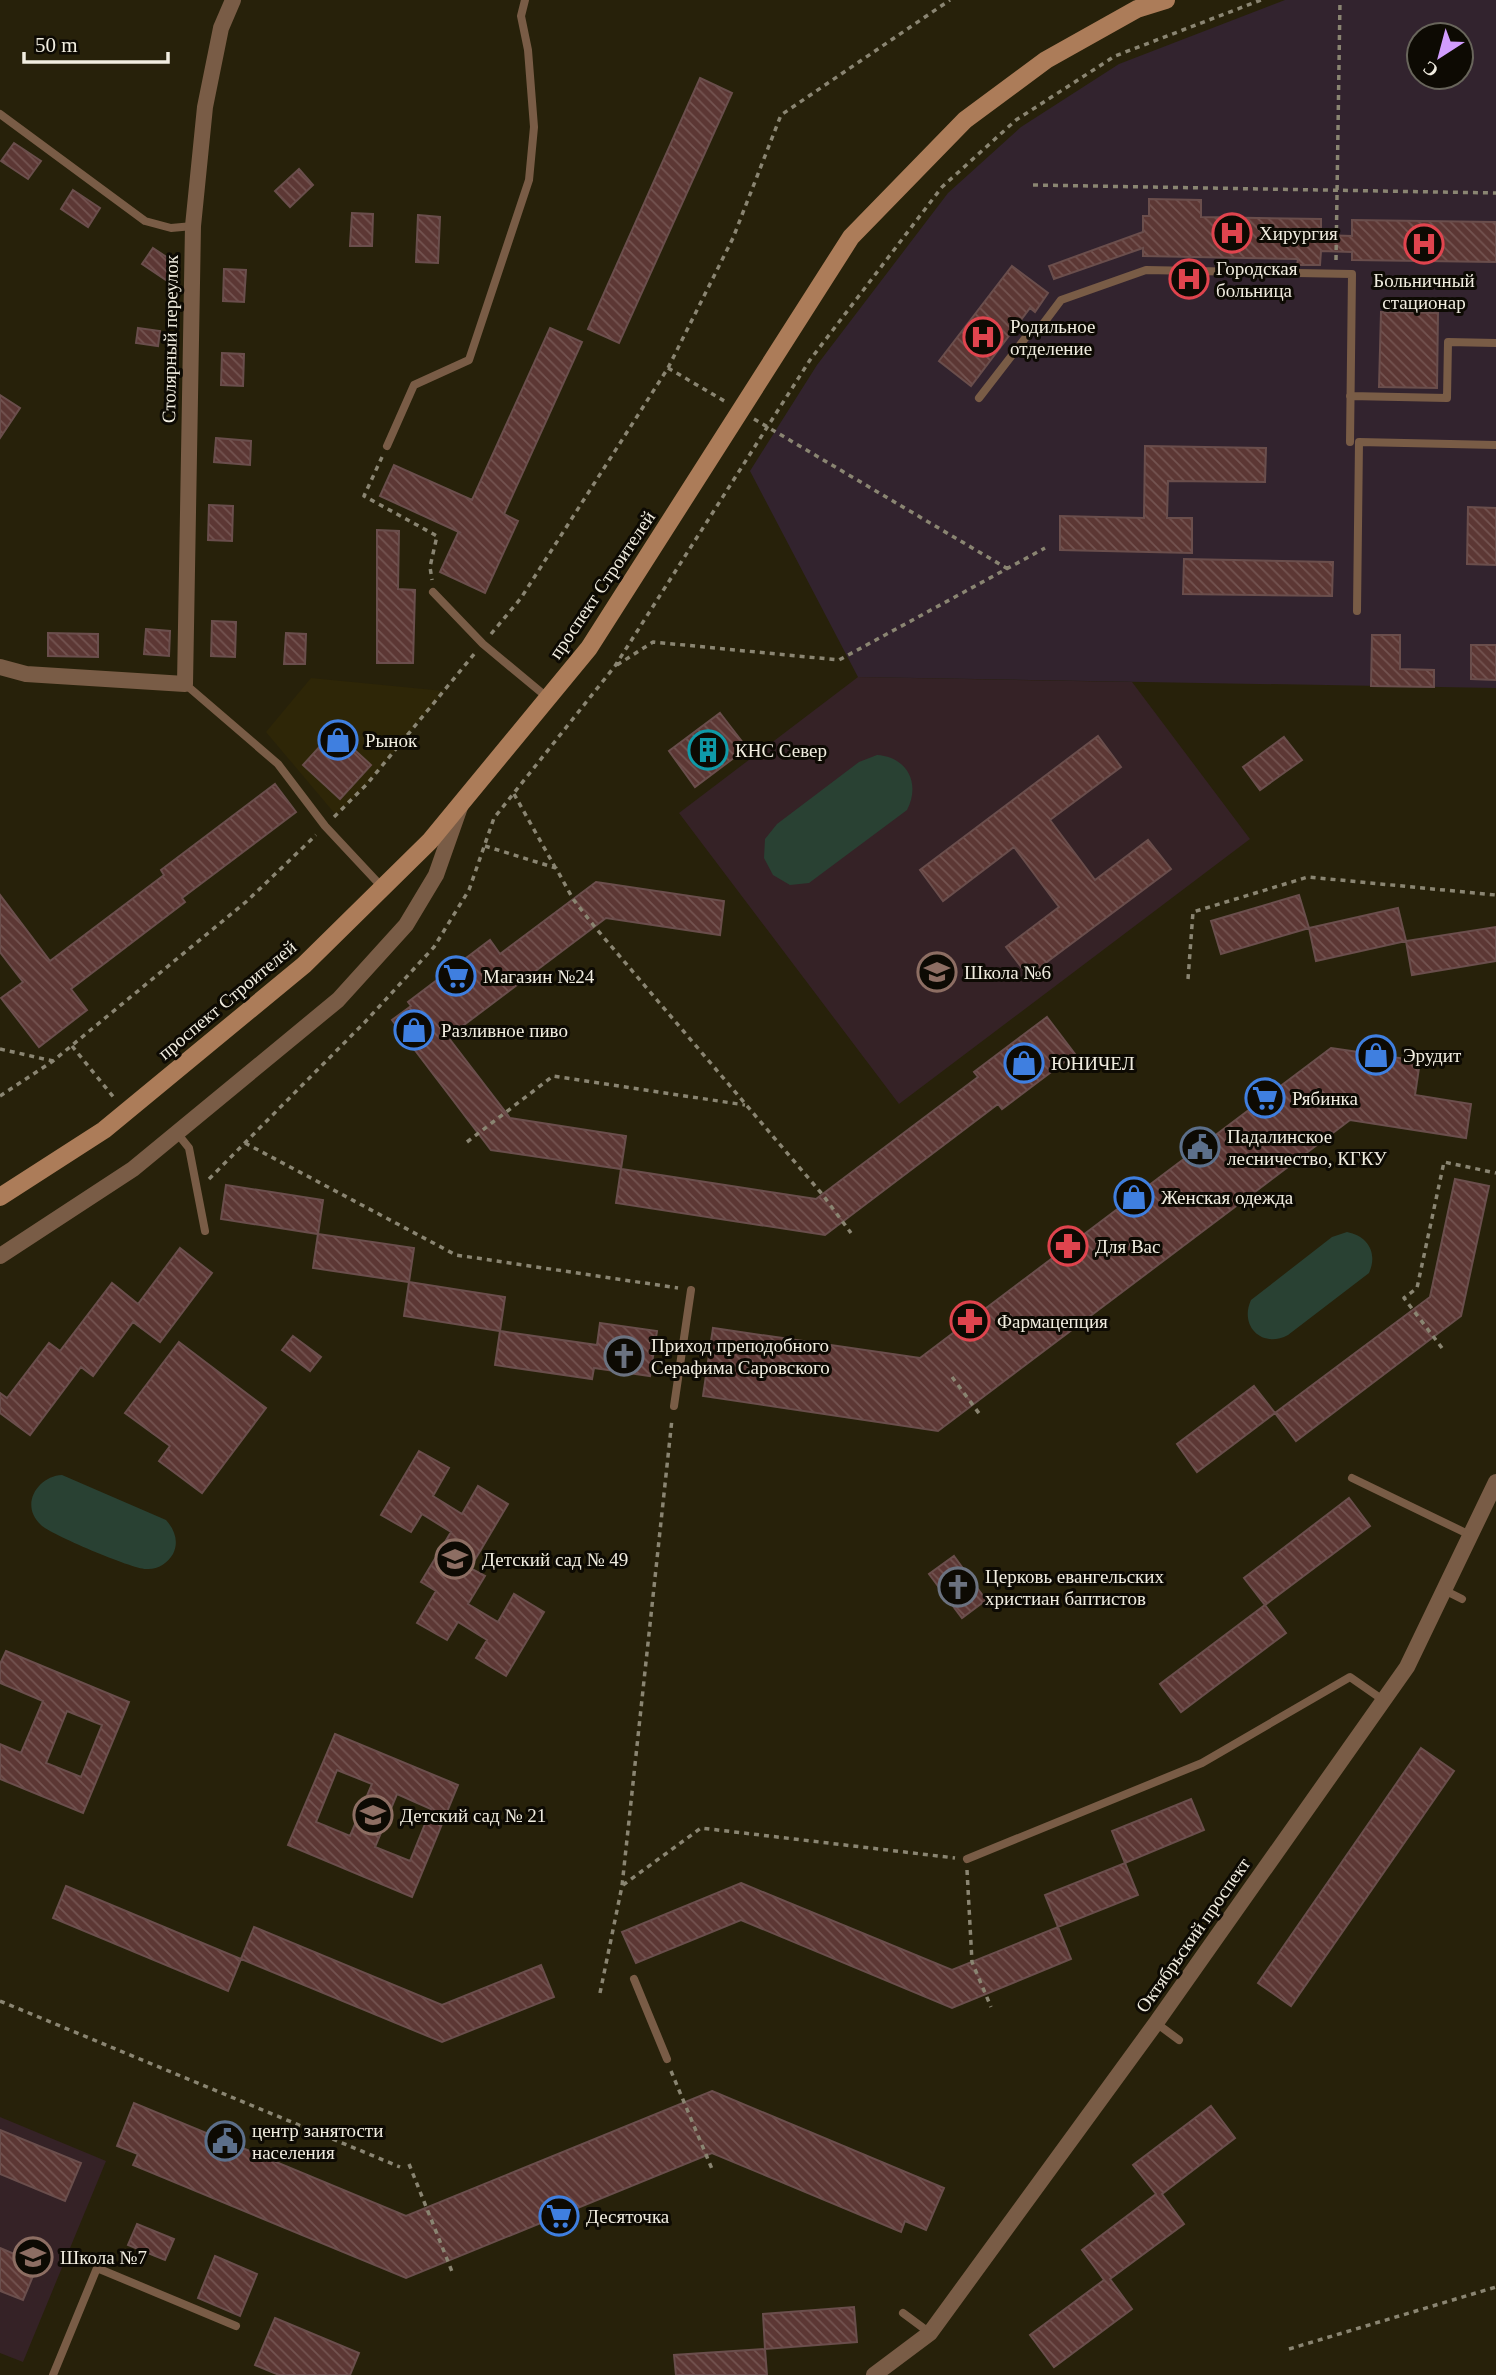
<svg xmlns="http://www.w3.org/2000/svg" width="1496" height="2375" font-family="'Times New Roman',serif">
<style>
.built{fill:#2e2607}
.education{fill:#352226}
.medical{fill:#32232e;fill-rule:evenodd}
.pitch{fill:#294133}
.building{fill:url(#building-back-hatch);stroke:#6a4e4c;stroke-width:2;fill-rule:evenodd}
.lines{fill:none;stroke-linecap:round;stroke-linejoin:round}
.path{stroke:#8a8572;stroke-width:3.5;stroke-dasharray:5 5;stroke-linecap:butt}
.lane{stroke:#795c46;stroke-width:8}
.street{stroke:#795c46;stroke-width:16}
.secondary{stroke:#ac7c59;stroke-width:18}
.labels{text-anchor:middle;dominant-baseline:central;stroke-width:6;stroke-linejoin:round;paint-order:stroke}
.poi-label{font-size:19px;fill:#f1ede0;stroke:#0d0a03;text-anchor:start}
.street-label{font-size:19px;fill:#f1ede0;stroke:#0d0a03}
</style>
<defs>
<pattern id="building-back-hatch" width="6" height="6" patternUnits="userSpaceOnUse" patternTransform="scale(1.75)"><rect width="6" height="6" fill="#5c3734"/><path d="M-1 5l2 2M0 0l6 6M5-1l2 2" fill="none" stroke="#745451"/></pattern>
</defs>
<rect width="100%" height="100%" fill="#27210a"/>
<path class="built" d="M311,678L444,691L367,784L336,815L266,732Z"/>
<path class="education" d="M858,677L1132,682L1250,839L899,1104L679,813Z
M0,2117L106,2161L23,2362L0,2353Z"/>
<path class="medical" d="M1285,0H1496V688L858,677L750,471L817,365L948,193L1021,127L1119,64ZM1419,35H1461V77H1419Z"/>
<path class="pitch" d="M877,755C907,757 921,783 907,810L809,883L790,885L773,875L764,858L765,839L777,824L859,762Z
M1347,1232C1368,1236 1378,1253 1369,1273L1288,1335C1262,1349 1239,1326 1251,1300L1332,1237Z
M62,1475L166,1520C175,1530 179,1542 173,1554C167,1564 157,1570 146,1569C132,1569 50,1534 41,1525C19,1505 38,1476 62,1475Z"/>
<path class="building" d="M700,78L732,93L619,343L588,329Z
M14,143L41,161L28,179L1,161Z
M299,169L313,185L290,207L275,191Z
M73,190L100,208L88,227L61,209Z
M1149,199L1201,200V217L1321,219V235L1352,236V220L1496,222V262L1352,260V252L1321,251L1320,265H1297L1298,259L1143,256V248L1054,279L1049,266L1143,232V216H1149Z
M352,213L373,214L372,246H350Z
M418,215L440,217L438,263L416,262Z
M153,248L177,264L166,280L142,264Z
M1012,266L1048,293L1035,312L1030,308L971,386L939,361Z
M224,269L246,270L244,302L223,301Z
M1381,312L1438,313L1437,388L1379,387Z
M138,328L160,331L158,346L136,343Z
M550,328L582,342L504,514L518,521L485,593L440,572L458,533H461L380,496L394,465L472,500Z
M222,353L244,354L243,386L221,385Z
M0,395L20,408L0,438Z
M216,438L251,441L250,465L214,462Z
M1145,446L1266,448L1265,482L1168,481L1167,518H1192V553L1060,550V516L1144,518Z
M209,505L233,506L232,541L208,540Z
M1468,507L1496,508V565L1467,564Z
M377,530L399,531L398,589L415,590L413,663H377Z
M1184,559L1333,562L1332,596L1183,594Z
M212,621L236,622L235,657L211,656Z
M146,629L170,631L169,656L144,654Z
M48,633L98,634V657L48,656Z
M286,633L306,634L305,664H284Z
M1372,635H1400V669L1434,670V687L1371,686Z
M1471,645H1496V680L1471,679Z
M720,713L747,748L695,787L669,751Z
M334,731L371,765L340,799L303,765Z
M1098,736L1121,767L1050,820L1095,880L1148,840L1171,869L1028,976L1006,947L1059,907L1014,847L943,901L920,870Z
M1284,737L1302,760L1260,790L1243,767Z
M275,784L296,812L182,898L185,902L71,989L87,1010L39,1047L1,998L23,982L0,952V895L50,961L164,875L161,870Z
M596,882L724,901L720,935L606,918L448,1037L510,1118L626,1136L621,1169L491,1150L392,1020L411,1006L408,1002L490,940L500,954Z
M1299,895L1309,928L1221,954L1211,921Z
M1398,908L1406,941L1316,961L1309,928Z
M1496,927V961L1412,975L1406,941Z
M1047,1017L1075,1054L1002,1109L998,1104L825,1235L616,1203L621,1169L816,1199L978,1077L974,1072Z
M1331,1048L1420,1061L1415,1095L1471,1104L1466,1138L1350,1120L938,1431L703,1396L713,1328L920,1358Z
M1455,1179L1489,1186L1461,1316L1296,1441L1275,1413L1430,1297Z
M226,1185L323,1200L318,1234L221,1219Z
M318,1234L414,1248L409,1282L313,1268Z
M180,1248L212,1273L160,1342L133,1322L93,1376L81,1367L30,1435L0,1413V1393L7,1398L49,1343L60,1351L112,1283L138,1304Z
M409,1282L505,1297L500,1331L404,1316Z
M600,1323L657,1331L650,1376L594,1368L592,1379L495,1365L500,1331L597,1345Z
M293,1336L321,1357L310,1371L282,1350Z
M179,1342L266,1408L202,1493L159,1461L170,1446L125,1413Z
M1254,1386L1275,1413L1197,1472L1177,1444Z
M419,1451L449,1468L433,1496L462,1514L478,1486L508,1504L470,1568L485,1576L468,1604L498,1622L514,1594L544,1612L506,1676L476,1658L487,1640L458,1622L447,1640L417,1623L436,1591L421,1582L451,1532L422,1514L411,1532L381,1515Z
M1349,1498L1370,1526L1265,1605L1244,1578Z
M954,1556L986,1600L962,1618L929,1574Z
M1265,1605L1286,1633L1181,1712L1160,1684Z
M6,1651L129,1702L83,1813L0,1779V1744L21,1753L43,1701L0,1683V1664ZM67,1711L102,1725L81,1777L46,1763Z
M335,1734L458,1785L412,1897L288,1845ZM337,1770L372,1784L350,1836L316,1822ZM397,1794L431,1809L410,1861L375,1847Z
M1421,1748L1454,1771L1291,2006L1258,1983Z
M1191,1799L1204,1830L1125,1863L1112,1831Z
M1125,1863L1138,1895L1058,1927L1045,1895Z
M741,1883L952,1970L1058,1927L1071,1959L952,2008L741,1920L636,1963L622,1932Z
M66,1886L241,1959L228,1991L53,1918Z
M254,1927L442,2005L541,1965L554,1997L442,2042L241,1959Z
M712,2091L944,2188L926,2230L905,2221L901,2232L712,2153L406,2278L133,2165L138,2154L117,2146L134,2103L406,2216Z
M1211,2106L1235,2138L1162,2194L1184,2224L1110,2279L1132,2309L1054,2367L1030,2335L1104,2280L1082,2250L1156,2194L1133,2165Z
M0,2130L81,2163L65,2201L0,2174Z
M137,2224L174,2239L165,2260L128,2245Z
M0,2248L38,2264L23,2300L0,2291Z
M215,2256L257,2274L240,2316L198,2298Z
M854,2307L857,2342L765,2349L763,2314Z
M275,2318L359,2353L350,2375H279L255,2365Z
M765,2349L767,2375H676L674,2355Z"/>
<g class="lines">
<path class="path" d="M1033,185L1496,193
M1336,260L1340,0
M668,368L726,402
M754,419L1008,569
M382,457L364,496L437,536L430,567L432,580
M491,634L521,598L668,368L733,238L781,115L950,0
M617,665L653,642L839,660L1045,548
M514,794L555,867
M334,817L367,784L475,653
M485,846L556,868L573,899L594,926L822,1194L851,1233
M1188,979L1193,912L1308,877L1496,895
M72,1046L115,1099
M0,1049L53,1061
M0,1096L53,1061L247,901L316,835
M467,1142L553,1076L745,1105
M245,1143L456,1255L678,1288
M209,1179L365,1022L434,947L469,890L494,818L615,666L810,360L942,187L1016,120L1115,56L1261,0
M1442,1348L1404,1298L1417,1288L1444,1162L1496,1173
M952,1377L981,1416
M967,1870L972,1962L991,2007
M623,1885L701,1828L955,1858
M600,1993L622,1886L672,1419
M0,2001L400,2167
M671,2071L712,2169
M409,2164L453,2274
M1289,2349L1496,2287"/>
<path class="lane" d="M0,114L145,221L171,228L193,226
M1350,396L1447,398L1448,342L1496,343
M979,398L1033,328L1037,332L1061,300L1146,270L1352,274L1350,442
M387,446L414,385L469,360L529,180L534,127L528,50L521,16L525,0
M433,592L483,644L548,698
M1357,611L1359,442L1496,445
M185,684L278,764L325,826L382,887
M177,1133L189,1148L205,1231
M674,1406L691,1290
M1352,1478L1470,1535
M1444,1590L1462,1599
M967,1859L1202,1763L1350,1677L1383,1700
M634,1979L667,2059
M1156,2023L1179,2040
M903,2313L930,2333
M53,2375L97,2268L236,2326"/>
<path class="street" d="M0,667L26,674L185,684L193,226L205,107L221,28L233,0
M0,1256L133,1169L338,1000L406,925L436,875L460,807
M874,2375L930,2333L1156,2023L1407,1667L1496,1482"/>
<path class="secondary" d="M0,1197L104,1130L304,965L430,841L589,648L851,237L965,120L1046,60L1137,9L1166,0"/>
</g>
<defs>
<g id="hospital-ring" transform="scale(2.0125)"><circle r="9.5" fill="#0d0a03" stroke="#e0444e" stroke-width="1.5"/><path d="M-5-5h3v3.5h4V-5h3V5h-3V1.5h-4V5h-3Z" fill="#e0444e"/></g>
<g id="shop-ring" transform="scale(2.0125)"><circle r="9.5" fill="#0d0a03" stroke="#3f7fe0" stroke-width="1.5"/><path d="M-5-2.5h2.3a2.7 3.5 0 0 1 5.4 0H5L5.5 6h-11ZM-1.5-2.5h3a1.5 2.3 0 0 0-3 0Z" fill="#3f7fe0"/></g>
<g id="building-ring" transform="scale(2.0125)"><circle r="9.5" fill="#0d0a03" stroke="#0f9aa8" stroke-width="1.5"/><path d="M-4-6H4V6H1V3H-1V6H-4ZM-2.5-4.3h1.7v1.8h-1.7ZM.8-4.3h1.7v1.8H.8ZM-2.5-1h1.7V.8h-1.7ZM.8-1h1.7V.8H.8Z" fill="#0f9aa8"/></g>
<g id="school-ring" transform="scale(2.0125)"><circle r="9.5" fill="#0d0a03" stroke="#8d6e63" stroke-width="1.5"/><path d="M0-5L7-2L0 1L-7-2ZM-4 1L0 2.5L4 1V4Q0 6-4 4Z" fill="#8d6e63"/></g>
<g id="supermarket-ring" transform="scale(2.0125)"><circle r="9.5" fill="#0d0a03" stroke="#3f7fe0" stroke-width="1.5"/><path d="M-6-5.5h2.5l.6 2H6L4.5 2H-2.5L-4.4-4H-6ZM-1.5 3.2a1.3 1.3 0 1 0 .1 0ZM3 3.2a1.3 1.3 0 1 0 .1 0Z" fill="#3f7fe0"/></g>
<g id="civic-ring" transform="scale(2.0125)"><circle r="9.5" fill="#0d0a03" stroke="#5c6f8a" stroke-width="1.5"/><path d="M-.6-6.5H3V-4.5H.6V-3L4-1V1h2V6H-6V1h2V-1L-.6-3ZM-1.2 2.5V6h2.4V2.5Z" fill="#5c6f8a"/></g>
<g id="pharmacy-ring" transform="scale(2.0125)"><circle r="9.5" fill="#0d0a03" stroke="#e0444e" stroke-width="1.5"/><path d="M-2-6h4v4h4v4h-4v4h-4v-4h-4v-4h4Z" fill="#e0444e"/></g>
<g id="church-ring" transform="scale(2.0125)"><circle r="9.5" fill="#0d0a03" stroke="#6b7280" stroke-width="1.5"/><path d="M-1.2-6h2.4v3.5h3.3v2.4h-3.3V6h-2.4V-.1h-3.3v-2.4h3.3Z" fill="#6b7280"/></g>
</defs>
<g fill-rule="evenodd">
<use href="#hospital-ring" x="1232" y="233"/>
<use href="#hospital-ring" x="1424" y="244"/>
<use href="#hospital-ring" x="1189" y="279"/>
<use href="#hospital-ring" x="983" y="337"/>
<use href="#shop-ring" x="338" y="740"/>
<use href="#building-ring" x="708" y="750"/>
<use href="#school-ring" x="937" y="972"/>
<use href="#supermarket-ring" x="456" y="976"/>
<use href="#shop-ring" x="414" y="1030"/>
<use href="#shop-ring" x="1376" y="1055"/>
<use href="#shop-ring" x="1024" y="1063"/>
<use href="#supermarket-ring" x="1265" y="1098"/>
<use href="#civic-ring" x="1200" y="1147"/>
<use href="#shop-ring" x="1134" y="1197"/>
<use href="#pharmacy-ring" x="1068" y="1246"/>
<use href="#pharmacy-ring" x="970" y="1321"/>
<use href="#church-ring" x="624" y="1356"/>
<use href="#school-ring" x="455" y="1559"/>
<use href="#church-ring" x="958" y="1587"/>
<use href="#school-ring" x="373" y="1815"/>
<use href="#civic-ring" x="225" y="2141"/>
<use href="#supermarket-ring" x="559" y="2216"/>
<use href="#school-ring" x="33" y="2257"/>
</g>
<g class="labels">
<g class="poi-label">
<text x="1259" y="233">Хирургия</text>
<text x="1216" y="268">Городская<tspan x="1216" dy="22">больница</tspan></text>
<text x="1424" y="280" text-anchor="middle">Больничный<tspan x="1424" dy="22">стационар</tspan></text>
<text x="1010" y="326">Родильное<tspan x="1010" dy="22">отделение</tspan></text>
<text x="365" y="740">Рынок</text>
<text x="735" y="750">КНС Север</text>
<text x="964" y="972">Школа №6</text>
<text x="483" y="976">Магазин №24</text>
<text x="441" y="1030">Разливное пиво</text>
<text x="1403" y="1055">Эрудит</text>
<text x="1051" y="1063">ЮНИЧЕЛ</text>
<text x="1292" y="1098">Рябинка</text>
<text x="1227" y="1136">Падалинское<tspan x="1227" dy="22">лесничество, КГКУ</tspan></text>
<text x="1161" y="1197">Женская одежда</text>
<text x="1095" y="1246">Для Вас</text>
<text x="997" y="1321">Фармацепция</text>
<text x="651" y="1345">Приход преподобного<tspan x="651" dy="22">Серафима Саровского</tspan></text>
<text x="482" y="1559">Детский сад № 49</text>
<text x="985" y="1576">Церковь евангельских<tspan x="985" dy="22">христиан баптистов</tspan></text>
<text x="400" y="1815">Детский сад № 21</text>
<text x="252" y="2130">центр занятости<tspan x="252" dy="22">населения</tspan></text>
<text x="586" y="2216">Десяточка</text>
<text x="60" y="2257">Школа №7</text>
</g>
<g class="street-label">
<text transform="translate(170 339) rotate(-89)">Столярный переулок</text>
<text transform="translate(602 585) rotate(-56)">проспект Строителей</text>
<text transform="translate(227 1000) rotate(-40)">проспект Строителей</text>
<text transform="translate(1193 1935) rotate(-55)">Октябрьский проспект</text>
</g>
</g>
<g transform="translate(1440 56) rotate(216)"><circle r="33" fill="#0d0a03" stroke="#68655b" stroke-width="2"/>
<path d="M0-5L12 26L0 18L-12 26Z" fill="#d19dfe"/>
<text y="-10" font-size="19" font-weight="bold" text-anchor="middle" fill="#f1ede0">С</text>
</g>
<path d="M24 52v10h144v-10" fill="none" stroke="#f1ede0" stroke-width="3.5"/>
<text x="35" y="52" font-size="21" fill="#f1ede0" stroke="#0d0a03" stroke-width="5" paint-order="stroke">50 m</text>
</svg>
